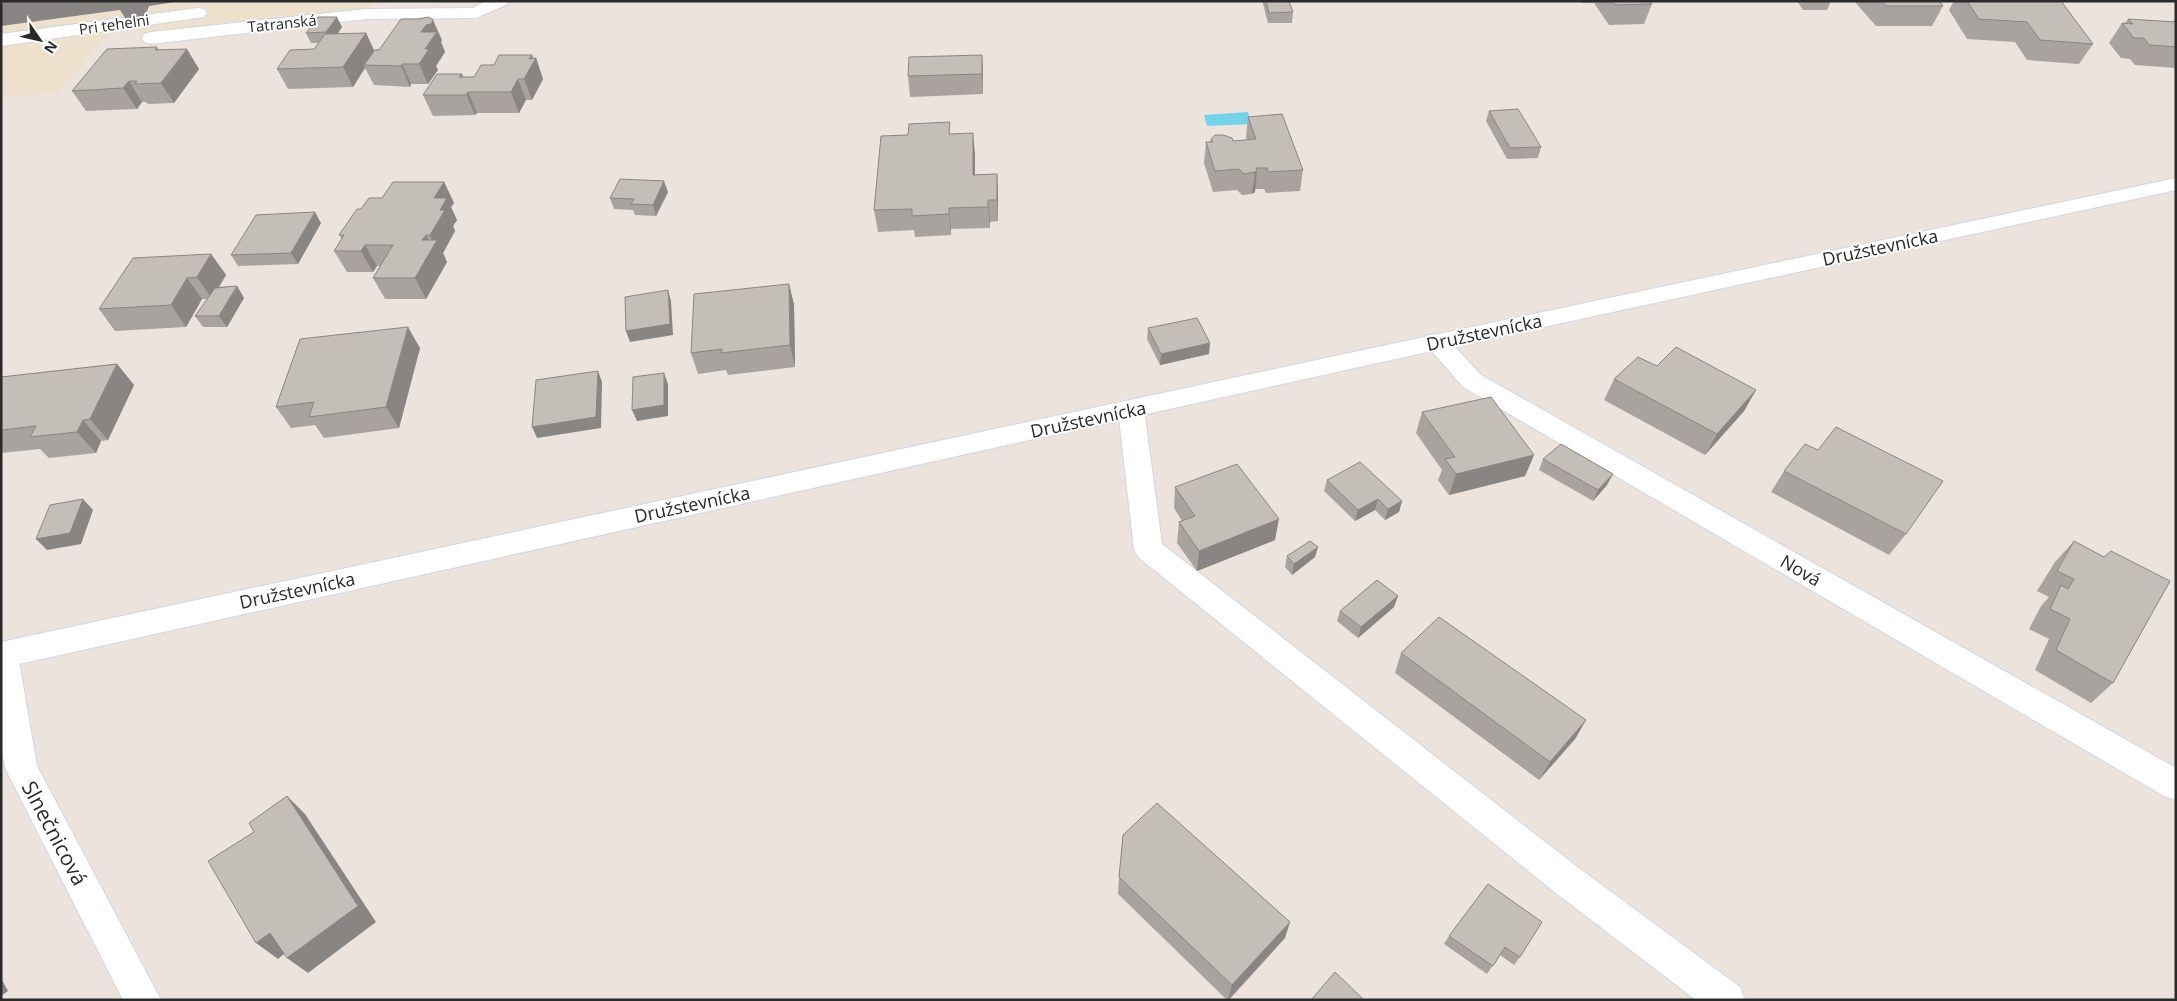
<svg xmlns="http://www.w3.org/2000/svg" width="2177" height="1001" font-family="'Open Sans',sans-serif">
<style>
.education{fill:#ede0cc}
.water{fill:#73d3eb}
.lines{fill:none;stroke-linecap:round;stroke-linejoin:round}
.minor-casing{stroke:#d2d6e2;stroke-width:2}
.secondary-casing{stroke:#d2d6e2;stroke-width:2}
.minor{fill:#fff;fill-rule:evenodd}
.secondary{fill:#fff;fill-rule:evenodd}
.wall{fill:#a9a39f}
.shaded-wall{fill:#898582}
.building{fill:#c4beb9;stroke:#898582}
.labels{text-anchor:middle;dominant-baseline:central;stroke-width:4;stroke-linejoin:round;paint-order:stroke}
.far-street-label{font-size:15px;fill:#2a2a2a;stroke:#fff}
.street-label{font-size:18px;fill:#2a2a2a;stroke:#fff}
.near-street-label{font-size:21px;fill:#2a2a2a;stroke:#fff}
</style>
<rect width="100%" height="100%" fill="#ece4dc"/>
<path class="education" d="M1,1H374L368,11L334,12L148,34L112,29L58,93L1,97Z"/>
<path class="water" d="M1248,112L1251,124L1207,126L1204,115Z"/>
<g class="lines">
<g class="minor-casing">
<path id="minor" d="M486,1H509L506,5L476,18L366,19L151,44L144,42L142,38L144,34L151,32L366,9L473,8Z
M198,8L204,9L207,13L204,17L1,46V34Z
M1436,334L1445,336L1481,375L2176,768V800L2164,796L1463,387L1424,342L1427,336Z
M1131,400L1140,403L1144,409L1162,544L1576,866L1740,987L1745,1000H1696L1552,890L1138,557L1134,549L1118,409L1122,403Z
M3,642L14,646L18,655L37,766L161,1000H123L5,768L1,745V643Z"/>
</g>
<g class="secondary-casing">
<path id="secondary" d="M2176,178V190L1368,365L1,668V642L1368,349Z"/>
</g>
<use href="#minor" class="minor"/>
<use href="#secondary" class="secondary"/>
</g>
<path class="wall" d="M1263,1H1289L1293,12L1292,23H1268L1263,4Z
M1581,1H1650L1652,4L1644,24L1609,25L1594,3H1582Z
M1797,1H1831L1827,10H1803Z
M1854,1H1939L1943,6L1932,26H1876Z
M1954,1H2061L2093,44L2079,64L2027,60L2015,42L1967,39L1949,10Z
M2176,18V68L2135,65L2130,59L2121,58L2109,43L2122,23H2125L2128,19L2173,22Z
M342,27L338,33H366L374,50L442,40L441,42L445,52L436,66L438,70L428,84H411L410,87L374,85L365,68L353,87L288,89L277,69L314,49L319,43H311L306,33Z
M157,47L159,50L199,69L174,103L148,104L146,102H142L137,109L86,111L72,91Z
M982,55L983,75V94L910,97L908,76Z
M536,58L543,79L532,100H526L519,113H477L475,115L433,116L423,95L462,74L463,77H474L494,65Z
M1489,111L1541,147L1538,158L1507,159L1486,121Z
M1248,117L1303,170L1300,191L1266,193L1264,189H1255V192L1252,194L1242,195L1237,190L1213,192L1204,163L1206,142H1210L1211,139L1233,141L1247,140L1246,138Z
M951,134L975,154V175L997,174L998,195V221L990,222V228L951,229V235L915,237L914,230L878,232L874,210Z
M444,182L454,203L451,207L457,220L453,226L455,231L443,253L447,262L426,299H385L373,278L380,266H377L373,272H347L334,251L342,239L339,235L361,209L382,198Z
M668,192L656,216L635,215L633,210L614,209L610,198Z
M321,223L298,264L238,266L231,255Z
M211,254L226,275L218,287L237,286L244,298L227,327H203L195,316L207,299H202L186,327L115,331L99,309Z
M789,284L794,305L795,367L728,375L726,370L698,374L691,353Z
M1148,328L1209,354L1160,365L1147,339Z
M420,348L399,428L324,438L315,425L291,428L276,407Z
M117,364L134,385L108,440L101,441L96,453L49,458L40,449L1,453V377Z
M1657,366L1756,390L1744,411L1705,455L1604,400L1614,379Z
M1422,412L1534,455L1525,476L1449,495L1438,480L1442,470L1416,433Z
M1543,459L1607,485L1593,501L1539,470Z
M1784,471L1906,534L1889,555L1771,492Z
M1327,480L1402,501L1399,512L1385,520L1375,510L1355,521L1324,491Z
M1175,487L1275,540L1197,571L1177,543L1179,522L1182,521L1174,508Z
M2074,541L2113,683L2091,703L2035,670L2049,639L2029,629L2041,606L2049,597L2037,591L2055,562Z
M1287,556L1315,557L1292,575L1285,567Z
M1398,596L1394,607L1358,638L1337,621L1340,611Z
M1401,653L1586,720L1575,739L1539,780L1395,673Z
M1119,877L1285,938L1229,1000H1227L1118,894Z
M1488,884L1520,957L1514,965L1500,955L1487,974L1444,944L1449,936Z"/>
<path class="shaded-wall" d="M1,1H181L149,6L145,16L126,19L120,10L1,26Z
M337,17L342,27L331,43L326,32Z
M433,20L442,40L441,42L445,52L436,66L438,70L428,84L419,64L421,32L426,25Z
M366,33L375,53L364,65L365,68L353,87L343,67Z
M187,49L199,69L174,103L161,83Z
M532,55L534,61L536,58L543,79L532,100L524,79L529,59Z
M982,55L983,75V94L982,74Z
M402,64L411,84L410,87L401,66Z
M462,74L469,92H468L477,113L475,115L459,77Z
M518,79L526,100L519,113L511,92Z
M129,81L142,102L137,109L123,88Z
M973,133L975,154V196L973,175Z
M1257,171L1255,192L1252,194L1255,172Z
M997,174L998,195V221L997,200Z
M664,181L668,192L656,216L653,205Z
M444,182L454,203L451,207L457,220L453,226L455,231L443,253L447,262L426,299L415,278L422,240L426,235L432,248L434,244L430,235L434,198Z
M988,200L990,222V228L988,207Z
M949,208L951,229V235L949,214Z
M315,212L321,223L298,264L291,253Z
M365,245L377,266L373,272L361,251Z
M211,254L226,275L212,299L197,277Z
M187,278L202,299L186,327L171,305Z
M789,284L794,305L795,367L790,345Z
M237,286L244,298L227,327L219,316Z
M668,290L671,301L673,335L630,342L626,331Z
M408,327L420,348L399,428L386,407Z
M1210,343L1209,354L1160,365L1161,354Z
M117,364L134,385L108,440L90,419Z
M598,371L602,382L601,428L537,438L532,427Z
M664,373L668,384V416L637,421L632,410Z
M1756,390L1744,411L1705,455L1717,434Z
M83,420L101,441L96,453L77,432Z
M1534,455L1525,476L1449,495L1456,474Z
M1613,474L1607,485L1593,501L1598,490Z
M83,499L93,510L81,544L47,550L36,539Z
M1378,499L1375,510L1355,521L1358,510Z
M1402,501L1399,512L1385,520L1388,509Z
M1279,519L1275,540L1197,571L1199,551Z
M1318,547L1315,557L1292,575L1294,564Z
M1398,596L1394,607L1358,638L1361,627Z
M1586,720L1575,739L1539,780L1550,762Z
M287,796L305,814L376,922L308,973L287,958Z
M1290,922L1285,938L1228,1000L1232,985Z
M270,933L290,949L278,959L256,943Z
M1,978L8,991L1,996Z"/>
<path class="building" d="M1266,1H1289L1293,12L1269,13Z
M1613,1H1650L1652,4L1615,5Z
M1882,1H1939L1943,6H1886Z
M1967,1H2061L2093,44L2040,40L2027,22L1979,19Z
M318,17H337L326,32L306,33Z
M429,17L433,20L431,24L426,25L421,32H437L425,49H429L419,64H402L401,66L364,65L375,50H379L401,19H418Z
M2128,19L2176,22V47L2149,45L2144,38H2134L2122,23L2133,24Z
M366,33L343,67L277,69L290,50L314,49L325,34Z
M157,47L155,50L187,49L161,83L135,84L137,81H129L123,88L72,91L107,49Z
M499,55H532L529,59L536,58L524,79H518L511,92H468L466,95H423L437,74H462L459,77H474L481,65H494Z
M982,55V74L908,76L909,57Z
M1518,109L1541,147L1510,148L1489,111Z
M1282,114L1303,170L1268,172L1267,168H1256L1257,171L1255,172L1244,174L1239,169L1215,171L1206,142H1213L1211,139L1215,135H1223L1232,138L1233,141L1256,139L1248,117Z
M950,122L949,134L973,133V175L997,174V200H988V207L949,208V214L912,216V209L874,210L881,136L908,135L909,124Z
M620,179L664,181L653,205L631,204L634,199L610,198Z
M393,182H444L434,198H447L440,210H445L430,235H426L422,240H437L415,278H373L393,245H365L361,251H334L344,235H339L357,209H361L369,198H382Z
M315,212L291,253L231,255L256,215Z
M211,254L197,277L187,278L171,305L99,309L133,258Z
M789,284L790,345L721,353L722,349L691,353L694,294Z
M237,286L219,316H195L215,288Z
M668,290L670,324L626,331L625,297Z
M1197,318L1210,343L1161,354L1148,328Z
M408,327L386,407L309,417L314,402L276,407L300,339Z
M1676,347L1756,390L1717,434L1614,379L1638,357L1657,366Z
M117,364L90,419L83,420L77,432L30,437L36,426L1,430V377Z
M598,371L596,417L532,427L536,380Z
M664,373V405L632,410L633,377Z
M1491,397L1534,455L1456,474L1445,459L1455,457L1422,412Z
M1836,427L1943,481L1906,534L1784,471L1805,444L1818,450Z
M1561,444L1613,474L1598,490L1543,459Z
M1360,462L1402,501L1388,509L1378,499L1358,510L1327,480Z
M1237,464L1279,519L1199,551L1179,522L1195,516L1175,487Z
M83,499L70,533L36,539L50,505Z
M1310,541L1318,547L1294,564L1287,556Z
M2074,541L2104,557L2111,551L2170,581L2113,683L2056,650L2070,619L2050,609L2061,585L2068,589L2074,579L2057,571Z
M1377,580L1398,596L1361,627L1340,611Z
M1439,617L1586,720L1550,762L1401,653Z
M287,796L358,906L287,958L270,933L256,943L208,861L254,832L249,823Z
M1157,803L1290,922L1232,985L1119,877L1123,835Z
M1488,884L1542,922L1520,957L1505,947L1493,966L1449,936Z
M1335,972L1364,1000H1311Z"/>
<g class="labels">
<g class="far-street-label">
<text transform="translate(282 23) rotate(-6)">Tatranská</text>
<text transform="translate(114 24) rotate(-8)">Pri tehelni</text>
</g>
<g class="street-label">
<text transform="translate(1880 247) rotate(-12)">Družstevnícka</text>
<text transform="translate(1484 332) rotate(-12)">Družstevnícka</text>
<text transform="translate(1088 419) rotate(-12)">Družstevnícka</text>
<text transform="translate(692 504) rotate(-12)">Družstevnícka</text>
<text transform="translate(1801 570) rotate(30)">Nová</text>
<text transform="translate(297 590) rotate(-12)">Družstevnícka</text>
</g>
<g class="near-street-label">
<text transform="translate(55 833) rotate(62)">Slnečnicová</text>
</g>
</g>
<rect width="2177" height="1001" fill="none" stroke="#2a2a2a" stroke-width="5"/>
<g transform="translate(40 40) rotate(124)" stroke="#ffffff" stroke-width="4" paint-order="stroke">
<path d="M0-4L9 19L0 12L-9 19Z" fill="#2a2a2a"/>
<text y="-8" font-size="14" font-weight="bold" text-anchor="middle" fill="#2a2a2a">N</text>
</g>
</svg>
